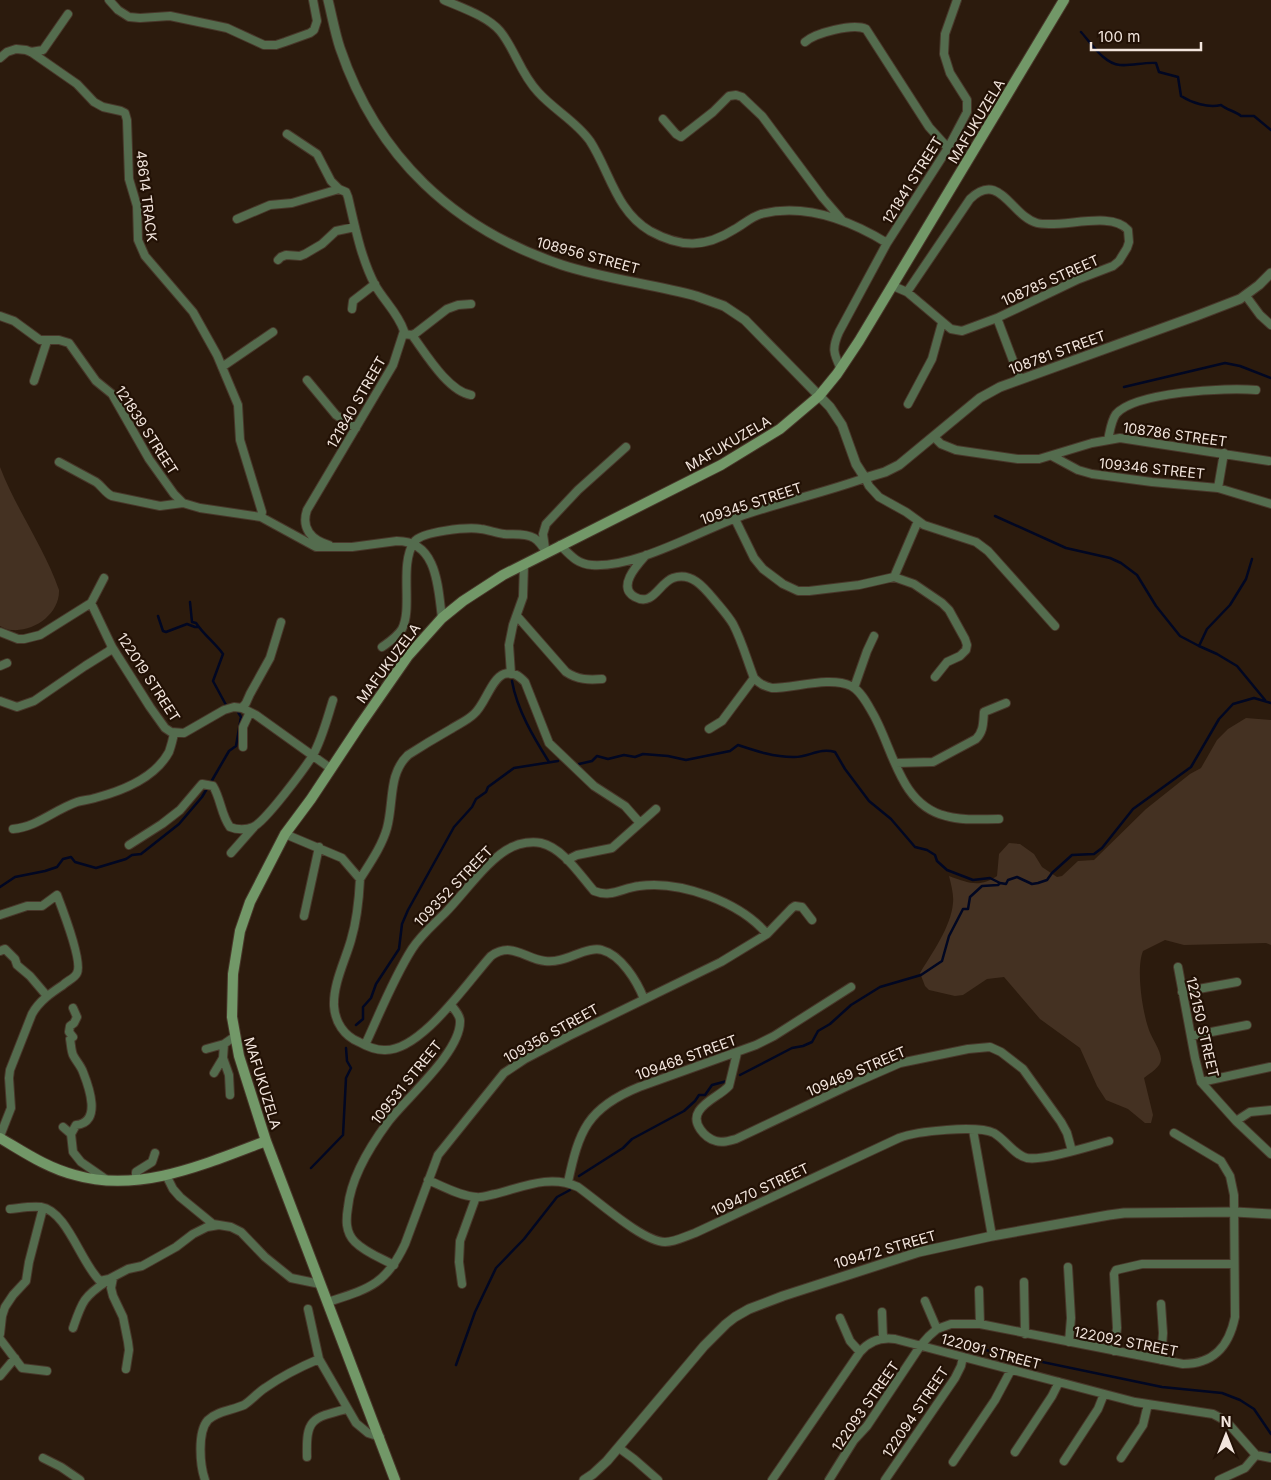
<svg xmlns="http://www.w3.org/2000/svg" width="1271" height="1480" font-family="Inter,sans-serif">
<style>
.green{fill:#443122}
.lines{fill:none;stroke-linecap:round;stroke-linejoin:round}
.stream{stroke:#010722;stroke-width:2.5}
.minor-casing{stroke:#48372a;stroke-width:10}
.tertiary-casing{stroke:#48372a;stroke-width:11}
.secondary-casing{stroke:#48372a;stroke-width:12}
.minor{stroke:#546c4e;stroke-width:8}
.tertiary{stroke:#546c4e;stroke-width:9}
.secondary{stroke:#729868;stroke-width:10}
.labels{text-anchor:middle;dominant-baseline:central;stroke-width:4.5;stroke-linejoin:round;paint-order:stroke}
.street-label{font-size:14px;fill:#f2e5dd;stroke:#221105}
</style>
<rect width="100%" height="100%" fill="#2c1b0d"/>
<path class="green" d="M0,467C16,509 44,547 59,590C60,613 35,632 12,630C8,630 4,628 0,626Z
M1246,718L1271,720V945L1266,943L1184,945L1165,940L1143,951C1136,968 1142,1009 1148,1027C1150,1036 1161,1050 1161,1059C1161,1067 1150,1073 1144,1078L1153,1115L1151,1123H1145L1128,1109L1106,1100L1097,1086L1080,1048L1040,1019L1004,977L987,979L963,995L955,996L929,990L925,986L920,973C932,953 951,927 953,903C954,895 951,884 949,876C968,883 980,888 997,876L999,854L1009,843L1020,844L1034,854L1042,867L1057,877L1062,876L1078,861L1094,860L1146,809L1190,774L1201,768L1217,740L1228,729Z"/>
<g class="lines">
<path class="stream" d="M1081,32C1091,43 1104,64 1120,65C1132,66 1144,62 1156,63L1159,72L1178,77L1181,96C1192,103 1208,108 1221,105C1227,110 1235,111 1241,116H1254L1271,130
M1124,387L1225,363L1240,366L1271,378
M995,516L1066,548L1110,558L1121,563L1137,575L1156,606L1180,636L1199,646L1217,654L1237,666L1265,700
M190,602L192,622L196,623C204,635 215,643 223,654L213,681L226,705
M158,616L163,631L166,632L187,624L195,627H198
M1199,646L1207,629L1230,605L1246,579L1252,559
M512,681C517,710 534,738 549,762
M579,764L592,761L597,756L608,759L624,755L635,757L643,754L668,756L686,760L730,751L738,745C756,751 774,757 793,757C808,758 819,747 835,752L845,769L869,801L891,819L915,847L927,850L935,855L937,861L947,870L973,880L990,878L1000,883
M211,782L229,751L236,746L241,717L238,712
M0,887L15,877L45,871L57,867L63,859L71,857L75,862L96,868L126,859L132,855L141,854L179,824L202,797L208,787
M356,1025L363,1019V1007L371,998L376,984L399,949L402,924L408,910L454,827L472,807L476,799L486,792L488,787L514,768L558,761
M740,1075L792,1048L803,1046L812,1042L818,1031L830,1024L851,1005L880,987L921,975L942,961L949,936L963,909H968L970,897L982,886L998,885L1000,883L1006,884L1008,880L1017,877L1032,884L1038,883L1047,880L1052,873L1072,855L1094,854L1102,848L1133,809L1191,767L1219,719L1233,704L1254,698L1271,703
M311,1168L343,1135L346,1078L351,1068L347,1061L346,1048
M579,1176L623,1148L632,1139L684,1111L695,1101L699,1095H705L712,1085L727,1081
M971,1347L1162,1387L1222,1393L1240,1400L1254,1409L1271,1434
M456,1365L475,1312L496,1268L524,1239L557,1197L570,1190
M1269,1453L1271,1452"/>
<g class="minor-casing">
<path id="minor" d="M109,0L118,10L129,17L140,18L170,16L213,25L227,28L264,45H276L285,42L310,33L314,30L317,21L313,0
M444,0C462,8 487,16 500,31C515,49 520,73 538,92C554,110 576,121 590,141C610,172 616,211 650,231C681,248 705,248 735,229C744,224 751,217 761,214C805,203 851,221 887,243
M805,42C815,33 853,23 866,29L929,127L948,148
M31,52L43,50L68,14
M0,58L7,52L16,49L26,50L31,52L77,84L94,102L103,107L121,111L125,113L127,120L129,179L137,206L138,240L145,256L193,312L217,355L238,405L240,440L262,512L261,517
M663,119L676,134L681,137L713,112L729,96L736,95L742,97L762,116L823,198L842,220
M287,134L317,154L331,181L339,189
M237,219L270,205L292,203L339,189L346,192L348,197C355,227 361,258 375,285C384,301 398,313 404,331L393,365L307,510C301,528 311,540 329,545
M278,260L281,257L286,255L300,256L305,254L322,244L336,231L355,227
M893,286L907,292L951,329L962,331L997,318
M907,292L970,199C1000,170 1011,216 1037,223C1061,229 1111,210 1128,230L1129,242L1127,248L1119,261L1113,266L1079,279L997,318L1020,379
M1246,296L1260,315L1271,325
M352,309L353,301L375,284
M0,316L14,321L40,340H59L69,343L96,381L112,394L149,459L174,494L183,503L200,508L261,517L316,547H352L397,541C438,541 438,589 442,618
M404,334L412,335C426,354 448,391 471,395
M412,335L416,333L447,309L458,305L471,304
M222,367L273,332
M841,369C833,353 832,348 839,332L887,243L948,148L967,112V100L950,73L944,54L945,34L957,0
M307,380L336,415L356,428
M34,381L47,341
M908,404L932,359L942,323
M934,437L941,444L956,450L1018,459H1039L1092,443L1120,438L1269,461
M1108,440C1110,431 1111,421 1116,414C1135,392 1227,387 1256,390
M1052,456L1078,470L1092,474L1152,482L1218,488L1224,453
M59,462L96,482C102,486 105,493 112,496L160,506L183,503
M1218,488L1271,504
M735,519L754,558L763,569L783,584L798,591H809L859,585L894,577
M918,521L894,577L914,584L942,603L949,610L965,639L967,645L966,650L960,656L947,662L935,677
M560,545C570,555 577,564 592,565C638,568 702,529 747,514C786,501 826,492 865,478L869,486L879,497L906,512L924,525L976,542L988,551L1055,626
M545,548L543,534L546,524L578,490L626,447
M646,555C638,564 616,587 635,597C653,607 659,583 673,578C693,571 706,590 717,603C722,609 729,617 733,624C742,641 747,660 754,678C760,684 764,686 772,688C795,688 830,676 851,686C860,690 867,703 872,712C893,747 899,805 946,816C962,821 982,819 999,819
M91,603L112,647L150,707L165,728L171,732L184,733L224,710L234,707L242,708L256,715L330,768
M517,616L566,672C578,680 589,680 602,679
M0,632L18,639H24L40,635L91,603L104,578
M382,647C389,642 397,637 402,629C413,608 399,565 414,542C422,531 468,527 481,529C489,530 496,533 504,534C513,535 525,533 534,538C539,541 543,547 546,552
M0,666L7,663
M511,674L509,645L513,625L523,597L524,564
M854,688L867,651L874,636
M0,701L17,707L34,701L85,666L109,651L112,647
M242,708L246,703L250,694L270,658L281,622
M709,729L722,721L754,678
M243,747V727L250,712
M896,763L933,762L976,739C984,731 983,722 984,712L1006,703
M13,829C37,827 54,810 77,802C83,800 89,800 95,798C122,791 155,778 169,752C171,746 173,739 174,733
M285,834L342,858L360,879C359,900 357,920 351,940C345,961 333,984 334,1006C335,1022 344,1036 359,1042C366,1046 376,1050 384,1050C421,1052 468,981 491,956C512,941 525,959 545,961C558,963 571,956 583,952C589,950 596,948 602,950C621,955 637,981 644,999
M129,845L162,824L180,810L202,784L213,786C221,799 221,815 230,827C237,830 247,830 253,827C265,822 305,768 313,755C322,739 327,719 333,700
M231,853L254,827
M567,860L577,855L612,848L656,809
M360,879C370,863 382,846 387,828C394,802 388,774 408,755C422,746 437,737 451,729C459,724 468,720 474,714C485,705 491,679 504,674C513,671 519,676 525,682L549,743L594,786L625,806L640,823
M0,915L27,906H42L57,895C62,908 83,962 77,973C75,978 67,981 63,985C51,993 39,1001 32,1014L10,1070L9,1078L11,1108L0,1136
M304,916L319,847
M0,951L5,949L15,959L17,965L30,976L47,996
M1178,967L1195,1058L1201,1082L1236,1121L1271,1154
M1182,992L1237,982
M1191,1036L1247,1025
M365,1045C380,1013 393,979 412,949C421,935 433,925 445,913C464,894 488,858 512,847C520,843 532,841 541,843C563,848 580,875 594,891C611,898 622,888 639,886C680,880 740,902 767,934
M206,1049L224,1044
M737,1053L729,1086C721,1095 706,1100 699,1111C691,1123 705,1138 716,1141C722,1143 729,1141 736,1139L852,1084L900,1063L968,1049L990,1047L1001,1052L1023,1069L1061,1122L1067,1133L1072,1151
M223,1058L229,1075L230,1095
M214,1073L223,1058L224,1044L234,1037
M1201,1082L1270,1067
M1236,1121L1250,1112L1271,1110
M63,1127L71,1134L73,1152L81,1162L107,1180
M973,1130L992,1236
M71,1134L76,1125C102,1123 89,1087 83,1072C81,1066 76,1061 73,1055C71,1050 71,1044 70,1039L73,1037L69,1032L70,1026L74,1023L77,1017L73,1008
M166,1175L173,1189L180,1197L213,1224L231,1227L241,1232L265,1257L291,1278L320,1284
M136,1180V1172L152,1162L155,1153
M428,1180C442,1186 460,1196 476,1197C482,1198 489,1195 495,1194C523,1187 550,1174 578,1187C598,1201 643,1242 665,1242C675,1242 686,1236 695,1233L899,1138C917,1131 977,1125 994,1133C1006,1140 1014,1155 1027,1158C1044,1161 1091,1146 1109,1141
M568,1182C579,1131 587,1108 639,1087L756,1045L774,1036L851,987
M10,1209C20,1208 31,1206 41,1207C67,1211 81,1263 100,1281L109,1279L128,1269L142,1266L176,1247L193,1234L207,1227L219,1225
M394,1265C381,1258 366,1253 355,1242C345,1232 346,1219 348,1207C351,1178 371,1145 388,1122C406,1098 461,1052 460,1021C460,1015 455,1010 451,1005
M1068,1267L1071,1318L1069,1342
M113,1278L111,1288L113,1296L123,1317L128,1342L129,1350L126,1369
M1024,1282L1025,1334
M462,1284L459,1262L460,1241L476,1197
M979,1290L980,1324
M925,1301L937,1329
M328,1302C368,1289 386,1285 405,1244L438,1155L504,1073L525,1059L569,1036L721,962L767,934L792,908L795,906L802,907L812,920
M308,1309L319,1359
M882,1312L883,1338
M840,1318L850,1341L860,1352
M73,1328C82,1302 83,1297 107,1281
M0,1334L2,1316L5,1307L13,1295L26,1281L29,1262L43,1208
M0,1339L22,1368L47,1371
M1114,1351L1117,1328L1114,1274L1116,1270L1142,1264H1234
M1161,1360L1163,1333L1161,1304
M0,1376L15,1358
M619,1448L634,1459L658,1480
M1015,1452L1052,1396L1059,1382
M1256,1455L1271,1458
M307,1457C306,1419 311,1418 347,1409
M43,1458L61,1467L80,1480
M1121,1458L1143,1425L1148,1404
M1064,1461L1098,1409L1104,1394
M953,1462L995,1400L1011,1370
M205,1480C200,1466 197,1432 208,1420C217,1411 233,1410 244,1405C252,1400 257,1393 265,1388C282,1376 300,1367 319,1359L356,1423L368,1433L380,1437
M772,1480L860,1352C869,1341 880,1337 895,1339L1135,1402L1213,1414L1226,1421L1256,1455
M829,1480L854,1440L867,1426L921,1345L929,1336L937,1329L951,1324H980L1183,1364C1214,1364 1229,1346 1235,1317L1234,1195L1230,1176L1221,1161L1174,1133
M885,1480L955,1378L961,1366L963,1357
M1219,1480L1245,1468L1256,1455"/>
</g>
<g class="tertiary-casing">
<path id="tertiary" d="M328,0C332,16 335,33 340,48C377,157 454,229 562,265C605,279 652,284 696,296L724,306L745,320L830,407L842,425L856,464L865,478L885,472L899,465L980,398L1000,387L1196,316L1240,299L1259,285L1271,273
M584,1480L593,1474L607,1461L704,1346L726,1324L735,1317L749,1309L783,1296L919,1252L992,1236L1109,1215L1124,1213L1235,1212L1271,1214"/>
</g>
<g class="secondary-casing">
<path id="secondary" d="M0,1138C24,1152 47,1168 75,1175C140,1194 207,1163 266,1141
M395,1480L266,1141L239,1056L232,1017L233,974L240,931L250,902L285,834L311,799L360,725L408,656L442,618L463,601L503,575L721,465L780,429L819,396L837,374L859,341L1064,0"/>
</g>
<use href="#minor" class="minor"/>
<use href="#tertiary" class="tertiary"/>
<use href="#secondary" class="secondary"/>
</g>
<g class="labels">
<g class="street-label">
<text transform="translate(976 121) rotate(-59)">MAFUKUZELA</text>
<text transform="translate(912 180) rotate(-58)">121841 STREET</text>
<text transform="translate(147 196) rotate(83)">48614 TRACK</text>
<text transform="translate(588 255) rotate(15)">108956 STREET</text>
<text transform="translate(1050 280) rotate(-24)">108785 STREET</text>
<text transform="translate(1057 352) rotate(-20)">108781 STREET</text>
<text transform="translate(356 402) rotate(-60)">121840 STREET</text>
<text transform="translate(147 430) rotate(57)">121839 STREET</text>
<text transform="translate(1175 434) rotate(8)">108786 STREET</text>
<text transform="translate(728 443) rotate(-30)">MAFUKUZELA</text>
<text transform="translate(1152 468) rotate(6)">109346 STREET</text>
<text transform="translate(751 503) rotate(-18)">109345 STREET</text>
<text transform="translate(388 663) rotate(-53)">MAFUKUZELA</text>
<text transform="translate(149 677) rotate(57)">122019 STREET</text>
<text transform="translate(453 886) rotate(-46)">109352 STREET</text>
<text transform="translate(1203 1027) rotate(77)">122150 STREET</text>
<text transform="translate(551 1033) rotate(-29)">109356 STREET</text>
<text transform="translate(686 1057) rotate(-20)">109468 STREET</text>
<text transform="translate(856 1071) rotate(-23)">109469 STREET</text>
<text transform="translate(406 1082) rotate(-51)">109531 STREET</text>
<text transform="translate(263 1083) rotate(73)">MAFUKUZELA</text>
<text transform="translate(760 1189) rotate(-25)">109470 STREET</text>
<text transform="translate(885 1249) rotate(-16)">109472 STREET</text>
<text transform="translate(1126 1341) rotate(11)">122092 STREET</text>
<text transform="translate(991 1351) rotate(15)">122091 STREET</text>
<text transform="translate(865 1406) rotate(-55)">122093 STREET</text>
<text transform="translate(915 1412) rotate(-56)">122094 STREET</text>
</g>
</g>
<g transform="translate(1226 1435)" stroke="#221105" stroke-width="4" paint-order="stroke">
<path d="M0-4L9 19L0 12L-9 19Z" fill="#f2e5dd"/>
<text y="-8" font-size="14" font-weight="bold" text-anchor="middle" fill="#f2e5dd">N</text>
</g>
<path d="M1091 42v8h110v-8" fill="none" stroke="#f2e5dd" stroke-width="2.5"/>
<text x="1098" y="42" font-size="15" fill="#f2e5dd" stroke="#221105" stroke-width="4" paint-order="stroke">100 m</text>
</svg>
